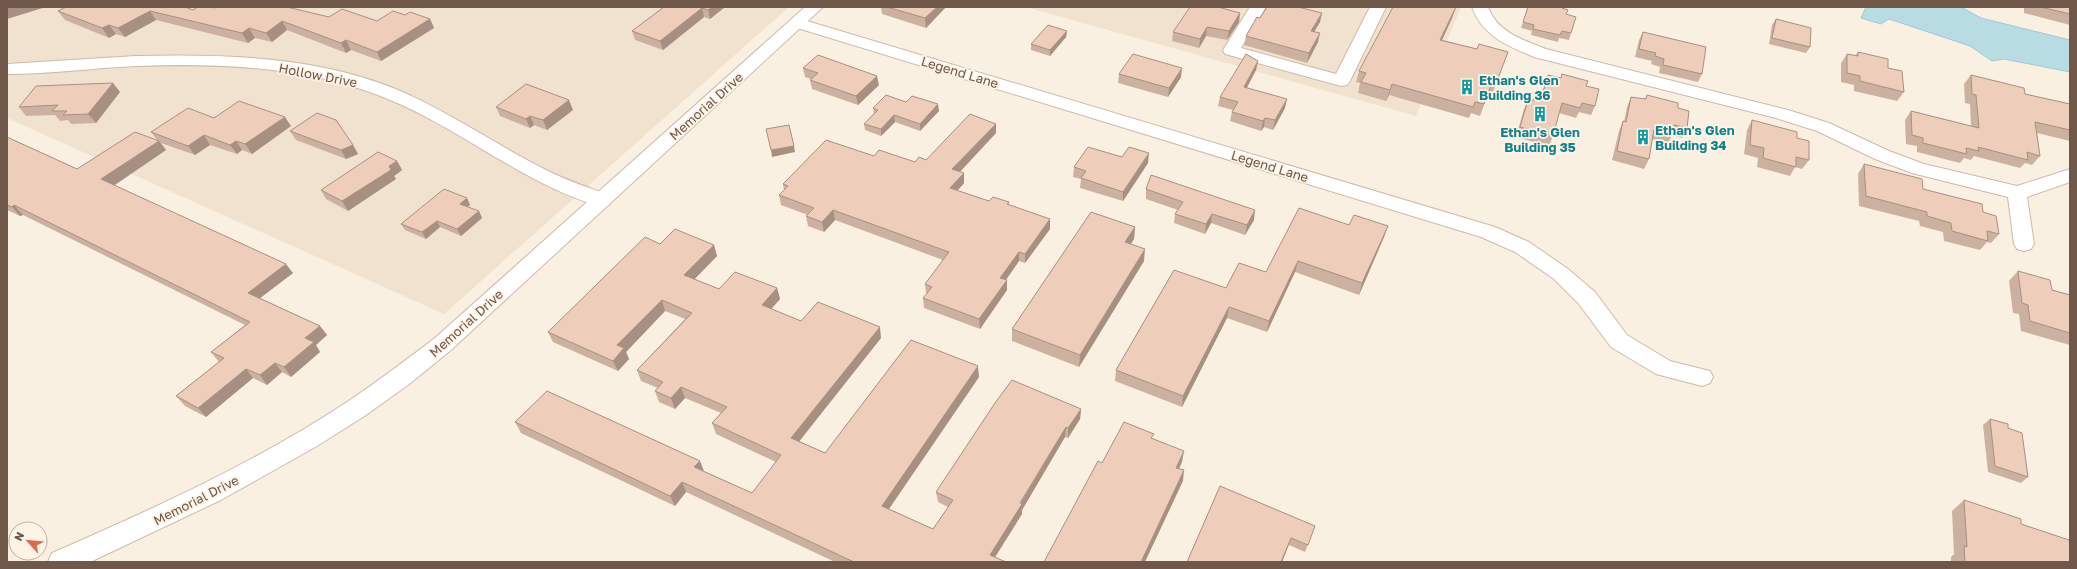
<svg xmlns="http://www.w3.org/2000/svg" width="2077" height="569" font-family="'Golos Text',sans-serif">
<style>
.residential{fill:#f1e2d0}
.water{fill:#b7dce2;stroke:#9ecbd3}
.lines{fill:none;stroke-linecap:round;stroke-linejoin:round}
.minor-casing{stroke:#ccbaab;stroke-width:2}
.secondary-casing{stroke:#cfb9a9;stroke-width:2}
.minor{fill:#fff;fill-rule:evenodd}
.secondary{fill:#fff;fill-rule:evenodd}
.wall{fill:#cdb1a0}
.shaded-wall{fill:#a79082}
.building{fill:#eeceba;stroke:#a79082}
.labels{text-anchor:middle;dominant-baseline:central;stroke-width:3.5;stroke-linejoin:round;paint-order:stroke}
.street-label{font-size:13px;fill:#6f574a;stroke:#fef4e6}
.culture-label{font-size:13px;font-weight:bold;fill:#0d838f;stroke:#fef4e6;text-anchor:start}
</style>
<rect width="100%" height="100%" fill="#faf0e1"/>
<path class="residential" d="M7,7H789L444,314L7,118Z
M1030,7H1461L1416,116L1029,8Z"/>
<path class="water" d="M1866,7H1961L1981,18L2070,40V72L2004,59L1992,61L1970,46L1889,19L1881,24L1861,18Z"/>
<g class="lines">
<g class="minor-casing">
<path id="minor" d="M1250,7H1266L1241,48L1336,74L1370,7H1386L1350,81L1347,85L1341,86L1225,54L1223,50Z
M1472,7H1488C1497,32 1523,40 1546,49L1788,110L1829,123L1889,151L1924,164L2017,186L2070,169V182L2027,197L2034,244L2031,249L2024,251L2017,249L2014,244L2008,197L1912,173L1875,159L1817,131L1776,118L1534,57C1508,46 1482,36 1472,7Z
M797,18L1495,227L1529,242L1568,269L1595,292L1627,335L1670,361L1710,371L1713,377L1710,383L1702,386L1656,374L1611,347L1579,304L1554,279L1515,252L1481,237L791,26L789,23L791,20Z
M136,56C223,54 317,56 398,90C449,112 495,144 544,169C565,180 587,187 609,195L612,200L609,205L602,207C522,184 460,127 383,97C306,66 218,63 136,66C93,68 50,74 7,74V64Z"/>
</g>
<g class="secondary-casing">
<path id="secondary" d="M805,7H823L451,350L408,385L363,417L317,446L221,500L90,562H48L52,553C153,509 255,463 347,402C377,382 406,360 435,338Z"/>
</g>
<use href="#minor" class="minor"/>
<use href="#secondary" class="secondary"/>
</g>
<path class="wall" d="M664,7H725L710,19L704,17L663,50L635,40L632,31Z
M881,7H946L926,28L882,14Z
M1456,7L1452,18L1442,40L1477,49L1508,52L1493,92L1489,91L1480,116L1471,113L1469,118L1389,95L1386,101L1358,93L1360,83L1356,82L1359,71Z
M1528,7L1562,8L1566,14L1571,33L1569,40L1559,38L1558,42L1531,35L1532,31L1521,28Z
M2024,7H2070V25L2024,13Z
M215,8L377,21L405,15L430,19L434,28L381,61L351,50L346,53L287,30L272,42L255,38L248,43L156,20L125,37L116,34L109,38L65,20L58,11L193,10Z
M1240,13L1239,22L1227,40L1206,36L1199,48L1172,41L1173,32Z
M1260,18L1320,22L1314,32L1318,42L1307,63L1244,45L1246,36Z
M1776,19L1810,47L1806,53L1769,44L1772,25Z
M1067,31L1066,37L1050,56L1031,50V44Z
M1643,32L1702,74L1698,82L1659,73L1660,67L1651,64L1652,61L1635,57L1639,40Z
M1858,52L1904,92L1897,101L1854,91V85L1841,82V63L1847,54L1855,56Z
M1258,61L1256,70L1247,88L1285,108L1273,130L1264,127L1261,131L1230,121L1232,112L1233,110L1218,106L1220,97Z
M803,68L879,85L858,105L812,89L810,80L811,79L805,77Z
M1119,74L1181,77L1168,97L1118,83Z
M1562,74L1586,86L1595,106L1591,115L1579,112L1576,118L1559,113L1553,136L1549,146L1516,137L1524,109L1528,100L1533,101L1540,99L1548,75L1561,78Z
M1971,75L2025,94L2070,104V141L2037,133L2040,156L2032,165L2025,163L2020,168L1974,156L1971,160L1964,158L1960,163L1917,152V146L1906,144L1905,120L1911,111L1971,126L1970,104L1965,103L1964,84Z
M120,92L96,123L71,124L68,120L60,121L55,115L26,116L19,107Z
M1647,95L1678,108L1687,128L1682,138L1672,135L1668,143L1652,139L1649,159L1644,169L1612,160L1619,131L1623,121L1624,122L1627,107L1631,97L1645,99Z
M906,102L939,111L920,131L895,122L881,136L865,130L864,124L874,113L873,108Z
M496,107L573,110L547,130L534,125L530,128L500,116Z
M214,118L291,126L252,154L242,150L237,154L210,145L195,155L161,143L166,150L114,185L293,273L260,298L320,326L327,335L316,345L320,352L291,377L282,372L267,385L253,378L206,417L185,406L176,396L219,362L211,352L245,325L23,215L20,216L7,210V137L77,169L157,140L151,132Z
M1752,120L1797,138L1809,160L1802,169L1795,167L1790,176L1757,167L1758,158L1744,154L1747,130Z
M996,124V133L960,172L964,183L957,191L989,201L1009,202V205L1050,219V229L1025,263L1019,261L1006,280H1007V290L980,329L924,308L923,298L927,294L926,293L925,284L943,260L835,220L824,232L808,226L806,216L808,215L781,205L779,195L784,190L783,184L874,156L915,162L926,160Z
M290,131L353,145L358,154L346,159L296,140Z
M1122,157L1148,163L1123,201L1080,188L1081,179L1073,177L1074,167Z
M397,161L402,170L394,176L396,179L348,211L326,199L321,190Z
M1864,164L1923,189L1983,212L1999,234L1991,243L1987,242L1980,250L1944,241L1943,232L1920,226L1919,221L1859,206L1858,174Z
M1146,189L1254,220L1245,235L1211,223L1205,234L1174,223L1175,214L1178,210L1146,199Z
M467,198L470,205L468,207L479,211L482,218L461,236L440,227L426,239L405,230L401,224Z
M1349,225L1388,226L1384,237L1359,295L1295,272L1267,332L1227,318L1182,407L1115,381L1116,370L1226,288L1266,272Z
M1135,227L1134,239L1131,244L1144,261L1079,367L1012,341V329Z
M660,244L714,245L717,256L694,279L719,289L777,288L780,299L771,309L801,321L881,338L799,441L825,453L979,377L889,509L933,529L948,507L938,502L936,492L1081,409L1080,419L1068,438L1065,437L1022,510V514L995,557L1006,562H835L686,492L675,506L521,433L515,422L703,471L752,493L776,462L716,434L712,423L721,413L685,398L675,409L659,402L655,391L658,388L641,381L637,370L685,319L665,311L626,352L629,359L618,371L553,342L548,332Z
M2018,271L2052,290L2070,295V345L2021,331L2019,314L2013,313L2009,281Z
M1990,419L2008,428L2028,477L2021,483L1988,472L1983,425Z
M1964,500L2021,524L2070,562H1951V557L1954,554L1952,511Z
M1315,526L1305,552L1289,545L1282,562H1187Z"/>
<path class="shaded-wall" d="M7,7H46L7,19Z
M712,7H725L710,19L708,10Z
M937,7H946L926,28L925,18Z
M1456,7L1452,18L1437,51L1440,40Z
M702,8L704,17L663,50L660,41Z
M150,11L156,20L125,37L118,28Z
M1240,13L1239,22L1227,40L1229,31Z
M1322,13L1320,22L1309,40L1311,31Z
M430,19L434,28L381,61L377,52Z
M282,21L287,30L272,42L266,33Z
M109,25L116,34L109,38L102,28Z
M1207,27L1206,36L1199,48L1200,39Z
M249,28L255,38L248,43L242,33Z
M1067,31L1066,37L1050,56V50Z
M1320,33L1318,42L1307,63L1309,53Z
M346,40L351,50L346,53L341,43Z
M1258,61L1256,70L1242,96L1244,87Z
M1182,68L1181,77L1168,97L1169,88Z
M877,76L879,85L858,105L856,96Z
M113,83L120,92L96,123L88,114Z
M1392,84L1389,95L1386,101L1390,90Z
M1287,99L1285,108L1273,130L1275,120Z
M569,100L573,110L547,130L543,120Z
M938,104L939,111L920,131V124Z
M894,115L895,122L881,136V129Z
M530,116L534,125L530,128L526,119Z
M285,117L291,126L252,154L245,144Z
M1265,118L1264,127L1261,131L1263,121Z
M996,124V133L953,179L952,169Z
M204,135L210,145L195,155L188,146Z
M159,141L166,150L109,189L101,179Z
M236,141L242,150L237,154L230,145Z
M353,145L358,154L346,159L341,150Z
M794,146L795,152L772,157L771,150Z
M1149,153L1148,163L1123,201V192Z
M397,161L402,170L394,176L396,179L348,211L342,201Z
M964,173V183L951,198L950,188Z
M467,198L470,205L464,210L460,204Z
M14,205L23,215L20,216L12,207Z
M833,210L835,220L824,232L822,222Z
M1255,210L1254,220L1245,235L1247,225Z
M479,211L482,218L461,236L457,229Z
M1212,214L1211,223L1205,234L1206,224Z
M1050,219V229L1025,263V254Z
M437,221L440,227L426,239L422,232Z
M1388,226L1384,237L1359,295L1362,283Z
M1135,227L1134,239L1124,254L1125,242Z
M714,245L717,256L688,286L684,275Z
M1145,249L1144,261L1079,367L1080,355Z
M1019,252V261L1000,288V278Z
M1298,261L1295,272L1267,332L1269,321Z
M286,264L293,273L255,302L248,293Z
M1007,280V290L980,329L979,319Z
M777,288L780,299L765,316L762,305Z
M662,300L665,311L626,352L629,359L618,371L613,361L617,345Z
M1229,307L1227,318L1182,407L1183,396Z
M320,326L327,335L316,345L320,352L291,377L284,367L305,338Z
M880,327L881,338L794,448L791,438Z
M275,363L282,372L267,385L260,375Z
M978,366L979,377L884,516L882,506Z
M246,369L253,378L206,417L198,408Z
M681,387L685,398L675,409L671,398Z
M1081,409L1080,419L1068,438V428Z
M1066,427L1065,437L1022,510V514L992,562L990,555Z
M1184,451L1182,462L1175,478L1176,468Z
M700,461L704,471L694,467Z
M1184,470L1183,481L1145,562H1141Z
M682,482L686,492L675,506L670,496Z
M1291,538L1282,562H1281Z"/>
<path class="building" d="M66,7H185L193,10L198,7H211L215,8L216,7H287L329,17L342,9L377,21L393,11L405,15L410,12L430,19L377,52L346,40L341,43L282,21L266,33L249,28L242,33L150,11L118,28L109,25L102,28L58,11Z
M664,7H712L708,10L702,8L660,41L632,31Z
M887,7H937L925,18Z
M1190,7H1218L1240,13L1229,31L1207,27L1200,39L1173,32Z
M1267,7H1298L1322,13L1311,31L1320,33L1309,53L1246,36L1257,17L1260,18Z
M1393,7H1456L1440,40L1477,49L1479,44L1508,52L1497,81L1493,80L1484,104L1475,102L1473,107L1392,84L1390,90L1361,82L1366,73L1359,71Z
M1528,7H1563L1562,8L1568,10L1566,14L1576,17L1571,33L1562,31L1560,35L1533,29L1534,25L1523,22Z
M2041,7H2070V14Z
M1776,19L1811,28L1810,47L1772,38Z
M1048,25L1067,31L1050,50L1031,44Z
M1643,32L1706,47L1702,74L1663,65L1664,59L1655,56L1656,53L1639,49Z
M1858,52L1888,59V68L1902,71L1904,92L1860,81V76L1847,73V54L1858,56Z
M1133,54L1182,68L1169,88L1119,74Z
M1246,54L1258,61L1244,87L1287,99L1275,120L1265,118L1263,121L1232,112L1238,102L1220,97Z
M818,55L877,76L856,96L810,80L818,73L803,68Z
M1562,74L1588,81L1586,86L1599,89L1595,106L1582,103L1580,108L1562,103L1553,136L1520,127L1528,100L1533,101L1534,97L1541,99L1548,75L1561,78Z
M1971,75L2024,88L2025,94L2070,104V130L2035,122L2040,156L2027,152L2028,160L1978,147L1979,151L1966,148L1967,154L1923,143V138L1912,135L1911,111L1979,128L1976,95L1972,94Z
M113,83L88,114L63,115L67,111H52L58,105L19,107L36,86Z
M526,84L569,100L543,120L530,116L526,119L496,107Z
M886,95L906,102L912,96L938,104L920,124L894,115L881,129L864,124L878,110L873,108Z
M1647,95L1678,103V108L1689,111L1687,128L1674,125L1673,134L1654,129L1649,159L1617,151L1623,121L1626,122L1631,97L1646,99Z
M239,101L285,117L245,144L236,141L230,145L204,135L188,146L151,132L188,108L214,118Z
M317,113L336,120L353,145L341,150L290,131Z
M970,114L996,124L952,169L964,173L950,188L989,201L993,197L1009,202L1007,204L1050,219L1025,254L1019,252L1000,278L1007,280L979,319L923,298L932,287L925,284L949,252L833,210L822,222L806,216L814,208L779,195L788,186L783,184L826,140L874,156L879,150L915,162L919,157L926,160Z
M1752,120L1797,132V138L1809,141V160L1796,157V167L1763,158L1764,148L1750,145Z
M789,125L794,146L771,150L766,129Z
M135,132L159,141L101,179L286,264L248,293L320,326L305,338L314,342L284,367L275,363L260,375L246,369L198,408L176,396L224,358L211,352L250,322L14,205L12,207L7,205V137L77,169Z
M1088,147L1122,157L1129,147L1149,153L1123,192L1081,178L1086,171L1074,167Z
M378,152L397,161L389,166L391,170L342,201L321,190Z
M1864,164L1922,179L1923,189L1982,204L1983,212L1996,216L1999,234L1987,231L1988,241L1952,231L1951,223L1927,216V212L1866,196Z
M1151,175L1255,210L1247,225L1212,214L1206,224L1175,214L1183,202L1146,189Z
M444,189L467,198L460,204L479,211L457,229L437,221L422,232L401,224Z
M1299,208L1349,225L1354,215L1388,226L1362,283L1298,261L1269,321L1229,307L1183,396L1116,370L1174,270L1226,288L1239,263L1266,272Z
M1091,212L1135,227L1125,242L1145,249L1080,355L1012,329Z
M675,229L714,245L684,275L719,289L735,272L777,288L762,305L801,321L818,302L880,327L791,438L825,453L911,340L978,366L882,506L933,529L953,500L936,492L995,403L1012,380L1081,409L1068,428L1066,427L1020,503L1022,504L990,555L1006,562H854L682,482L670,496L515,422L547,391L700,461L694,467L752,493L781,455L712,423L727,407L681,387L671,398L655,391L663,382L637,370L692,313L662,300L617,345L624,348L613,361L548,332L645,237L660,244Z
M2018,271L2050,280L2052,290L2070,295V333L2030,321L2028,305L2022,303Z
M1990,419L2008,424V428L2022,433L2028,477L1995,466Z
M1124,422L1154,434L1151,438L1184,451L1176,468L1184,470L1141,562H1044L1098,461L1102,463Z
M1220,486L1315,526L1308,545L1291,538L1281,562H1187Z
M1964,500L2021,519V524L2069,540L2070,548V562H1965L1964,546L1967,547Z"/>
<defs>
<g id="building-bare" transform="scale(1.2)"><path d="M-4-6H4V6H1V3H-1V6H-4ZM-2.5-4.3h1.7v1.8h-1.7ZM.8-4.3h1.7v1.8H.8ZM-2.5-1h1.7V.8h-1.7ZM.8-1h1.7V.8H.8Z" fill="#0f9aa8" stroke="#fef4e6" stroke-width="2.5" paint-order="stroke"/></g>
</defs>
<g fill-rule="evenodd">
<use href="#building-bare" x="1467" y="87"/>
<use href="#building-bare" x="1540" y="114"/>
<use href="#building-bare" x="1643" y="137"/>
</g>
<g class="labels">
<g class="street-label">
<text transform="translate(960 72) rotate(17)">Legend Lane</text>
<text transform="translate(318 75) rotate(11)">Hollow Drive</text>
<text transform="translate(706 106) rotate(-42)">Memorial Drive</text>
<text transform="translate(1270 166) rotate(17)">Legend Lane</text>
<text transform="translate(466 323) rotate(-42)">Memorial Drive</text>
<text transform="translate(196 500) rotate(-27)">Memorial Drive</text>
</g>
<g class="culture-label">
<text x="1479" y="80">Ethan's Glen<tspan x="1479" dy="15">Building 36</tspan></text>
<text x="1655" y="130">Ethan's Glen<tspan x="1655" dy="15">Building 34</tspan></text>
<text x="1540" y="132" text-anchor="middle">Ethan's Glen<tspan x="1540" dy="15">Building 35</tspan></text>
</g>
</g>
<rect width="2077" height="569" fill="none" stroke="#6f574a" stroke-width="16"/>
<g transform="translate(28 541) rotate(297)"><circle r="19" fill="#fef4e6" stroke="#c5b5a8"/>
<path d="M0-3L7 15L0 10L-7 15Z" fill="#dd6b4d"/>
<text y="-6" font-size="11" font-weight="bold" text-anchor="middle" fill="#6f574a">N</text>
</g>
</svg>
